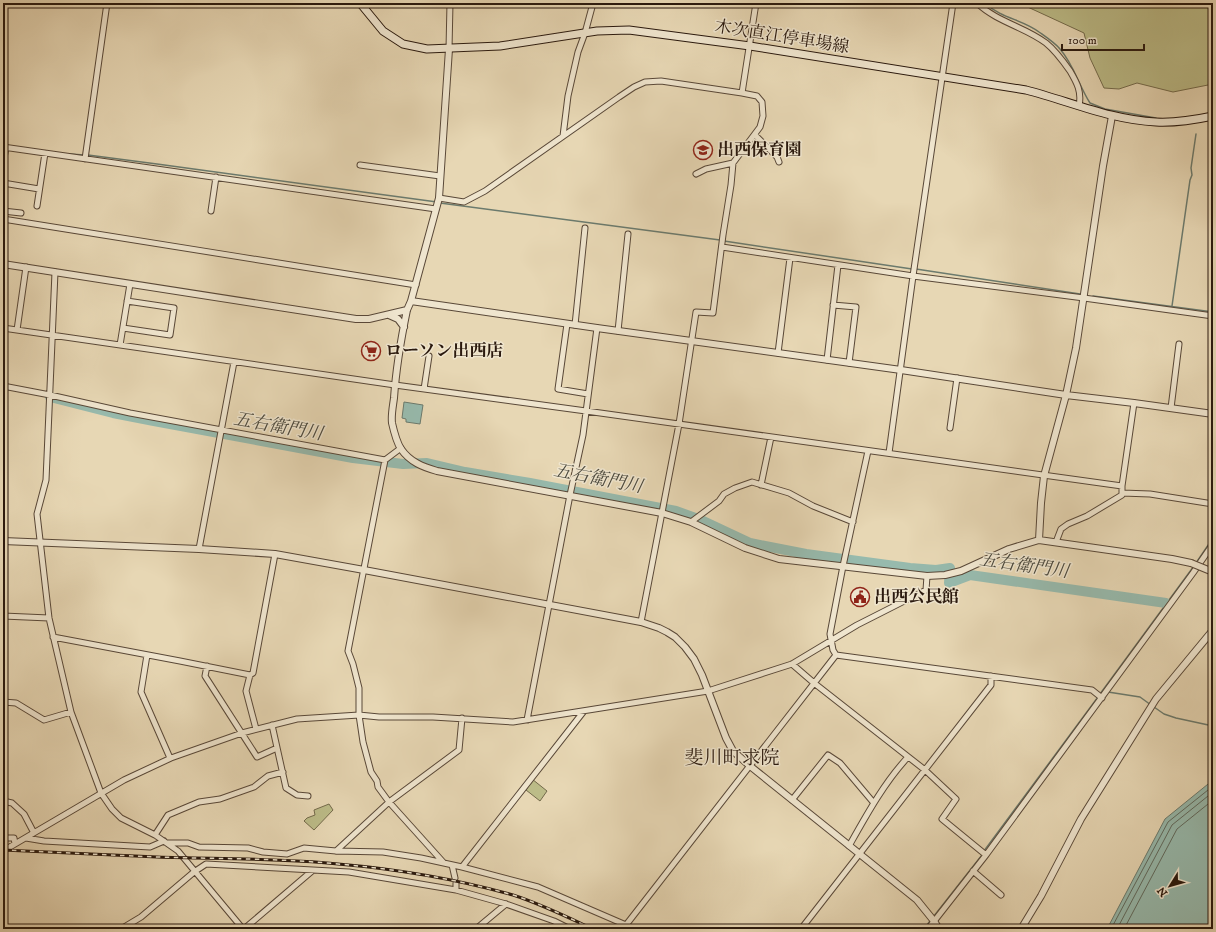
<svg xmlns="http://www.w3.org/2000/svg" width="1216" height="932" font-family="'IM FELL DW Pica','Noto Serif JP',serif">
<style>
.green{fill:#bcbc88;stroke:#736a4b}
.water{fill:#97baad;stroke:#6b7a6d}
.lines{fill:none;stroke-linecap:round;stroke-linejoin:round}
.shore{stroke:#606a5e;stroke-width:1}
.stream{stroke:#6b7a6d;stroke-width:1.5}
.river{stroke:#97baad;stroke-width:10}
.minor-casing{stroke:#594838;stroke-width:7}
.tertiary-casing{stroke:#594838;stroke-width:8}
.secondary-casing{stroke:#2a190e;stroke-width:9}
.minor{stroke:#efe5ce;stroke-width:5}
.tertiary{stroke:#efe5ce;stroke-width:6}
.secondary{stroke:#efe5ce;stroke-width:7}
.rail-casing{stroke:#2a190e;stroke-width:3}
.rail{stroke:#efe5ce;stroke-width:1.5;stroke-dasharray:4.5;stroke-linecap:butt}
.tertiary-bridge-casing{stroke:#594838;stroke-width:8;stroke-linecap:butt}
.tertiary-bridge{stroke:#efe5ce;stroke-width:6}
.labels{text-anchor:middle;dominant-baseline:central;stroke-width:3;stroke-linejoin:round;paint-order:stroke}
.street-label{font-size:17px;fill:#2a190e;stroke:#efe5ce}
.poi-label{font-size:17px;font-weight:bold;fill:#2a190e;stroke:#efe5ce;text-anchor:start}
.water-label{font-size:18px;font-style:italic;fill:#4b493e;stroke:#efe5ce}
.quarter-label{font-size:19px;fill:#2a190e;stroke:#efe5ce}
</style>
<rect width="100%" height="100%" fill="#e7d7b4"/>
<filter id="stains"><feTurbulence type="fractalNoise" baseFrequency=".005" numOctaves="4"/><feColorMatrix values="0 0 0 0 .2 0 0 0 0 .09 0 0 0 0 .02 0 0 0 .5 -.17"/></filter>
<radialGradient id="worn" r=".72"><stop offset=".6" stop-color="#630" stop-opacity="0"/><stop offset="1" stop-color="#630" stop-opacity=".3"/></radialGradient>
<path class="green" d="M1019,3H1213V84L1173,92L1137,83L1119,89L1104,88L1090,58L1084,33Z
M532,779L547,791L540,801L526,790Z
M329,804L333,810L314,830L304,821L307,818L315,815L314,810Z"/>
<path class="water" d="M404,402L423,405L420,424L406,422V419L402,418Z
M1213,780V929H1107L1165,819Z"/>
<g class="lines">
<path class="shore" d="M1111,929L1168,822L1213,786
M1117,929L1172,825L1213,792
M1124,929L1177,829L1213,800"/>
<path class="stream" d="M985,3C1002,19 1022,19 1039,32C1046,37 1055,43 1060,49C1074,65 1079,86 1090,103L1105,109L1156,118
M70,154L84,155
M88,155L157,164L437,202
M440,203L720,240
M724,241L912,269
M916,269L1080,294
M1093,296L1213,312
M1172,306L1190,180L1192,175L1191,168L1196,134
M1196,563L1213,538
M1108,692L1140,697L1151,705
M1100,694L1194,566
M1154,707L1164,714L1176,718L1213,726
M984,851L1098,697
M934,916L982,855
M924,929L930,921"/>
<path class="river" d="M50,397L113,413L154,421L353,458L403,464L427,463L465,472L530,483L676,511L701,520L750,543L806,554L910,568L936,570L950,568L949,583L970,575L1166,603"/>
<g class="minor-casing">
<path id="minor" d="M977,3C997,22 1025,27 1046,43C1056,51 1063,61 1070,71C1077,83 1082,92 1079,106
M449,49L450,3
M742,93L756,3
M755,135L777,157L779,162
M563,136L568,96L578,52L585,33L592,7V3
M3,147L436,209
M85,159L107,3
M3,164L6,147
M360,165L440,176
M696,174L706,169L733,163
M3,183L39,189
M439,198L464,202L485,191L619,97L634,87L645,82L661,81L742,93L757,96L762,102L763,116L760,127L733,163L731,185L723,235L713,313L696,312L679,424L641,622
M37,206L45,153
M3,211L21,213
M211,211L216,177
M3,219L416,285
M722,247L913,276L1084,298L1213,316
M55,272L46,480L37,514L49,618L71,712L101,793L112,809L121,818L155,835L178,851L243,929
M833,305L856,307L849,363
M567,324L558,389L588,394
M575,325L585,228
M3,328L395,385L586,411L1122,486
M123,328L170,335L174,308L127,301
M17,330L26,267
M618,331L628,234
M120,345L130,284
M778,353L790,258
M827,360L838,265
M3,386L50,395L130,413L385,460L401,448
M424,389L429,356
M1171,408L1179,344
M950,428L957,378
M889,453L913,276L953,3
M385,460L348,651L353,664L359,688V715L363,742L371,772L377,781L378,787L389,802L443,862
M761,485L771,437
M1122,493L1150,494L1213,504
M691,522L719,501L724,494L735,488L752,482L789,493L813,506L853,522
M1056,542L1061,529L1068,524L1087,516L1122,495V486L1134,403
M199,549L234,362
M3,616L49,618
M53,637L180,661L250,675L246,691L256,729
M147,655L141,692L170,758
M836,655L833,650L830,634L843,566L868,451
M792,664L814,683L925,770L956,799L942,819L986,855
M207,666L205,676L257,757L277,748
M250,675L253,673L275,554
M3,702L16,703L44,720L71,712
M527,720L570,495L583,435L597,328
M272,725L286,788L297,795L308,796
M792,800L828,755L840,763L873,802
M3,801L12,803L24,814L34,833
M155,835L168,815L199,802L220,799L254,787L268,776L283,772
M3,838H14L15,844
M26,838L44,841L150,847L164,841
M168,843H188L199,847L248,848L263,852L287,854L304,848L336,851L383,852L421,858L462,867L538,887L626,925L634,929
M849,846C867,814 884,783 908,757
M3,851L124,780L171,758L242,733L297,719L359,715L379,717H433L513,722L708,691L792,664L857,625L926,590L927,576
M336,851L389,802L459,750L462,718
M452,865L455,878
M462,867L584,711
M973,871L1001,895
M456,883V890
M626,925L836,655L1092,690L1102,698
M121,929L141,917L194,872L206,864L349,872L456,890L506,904L554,921L570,929
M244,929L312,871
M476,929L506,904
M801,929L991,685V676
M928,929L986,855L1193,573L1213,544"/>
</g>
<g class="tertiary-casing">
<path id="tertiary" d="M449,49L439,198L411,301L407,310C401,339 396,369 394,398C393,406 391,415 392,423C394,432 396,441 401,449C410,462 423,467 437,471L662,513L691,522L745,548L779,559L927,576L945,575L961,571L1009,549L1039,540L1172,559L1191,563
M3,264L356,319H369L407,310
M411,301L597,328L901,370L1066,395L1134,403L1213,414
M389,315L398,319L404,327
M1039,540L1041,503L1044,476L1066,395L1076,348L1103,166L1112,116
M3,541L199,549L275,554L364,570L641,622L659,628L667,632L675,637L685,647L694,659L702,675L726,738L733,751L750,766L917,900L934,921L939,929
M1021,929L1041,896L1081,819L1156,699L1213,630"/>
</g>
<g class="secondary-casing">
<path id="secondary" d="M360,3L383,31L403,44L427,49L500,46L597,31L629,30L750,46L1026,90C1069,101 1111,120 1156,122C1175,123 1194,120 1213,116"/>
</g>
<use href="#minor" class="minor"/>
<use href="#tertiary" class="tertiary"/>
<use href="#secondary" class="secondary"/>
<g class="rail-casing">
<path id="rail" d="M3,850C54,852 106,855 157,857C217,859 278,858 338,864C397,869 456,879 513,895C541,904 567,917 593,929"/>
</g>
<use href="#rail" class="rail"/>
<g class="tertiary-bridge-casing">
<path id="tertiary-bridge" d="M1191,563L1213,572"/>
</g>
<use href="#tertiary-bridge" class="tertiary-bridge"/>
</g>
<defs>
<g id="school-ring" transform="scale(1)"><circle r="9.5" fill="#efe5ce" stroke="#8f2418" stroke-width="1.5"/><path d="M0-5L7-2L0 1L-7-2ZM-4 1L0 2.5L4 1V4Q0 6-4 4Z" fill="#8f2418"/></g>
<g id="supermarket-ring" transform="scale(1)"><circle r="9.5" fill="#efe5ce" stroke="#8f2418" stroke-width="1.5"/><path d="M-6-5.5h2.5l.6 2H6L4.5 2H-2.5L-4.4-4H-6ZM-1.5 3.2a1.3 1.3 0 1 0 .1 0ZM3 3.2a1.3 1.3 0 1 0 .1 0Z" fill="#8f2418"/></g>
<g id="civic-ring" transform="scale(1)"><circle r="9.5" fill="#efe5ce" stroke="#8f2418" stroke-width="1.5"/><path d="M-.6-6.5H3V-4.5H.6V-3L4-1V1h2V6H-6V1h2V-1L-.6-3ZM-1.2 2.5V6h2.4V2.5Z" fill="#8f2418"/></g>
</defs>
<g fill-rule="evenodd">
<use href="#school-ring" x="703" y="150"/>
<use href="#supermarket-ring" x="371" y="351"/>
<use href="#civic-ring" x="860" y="597"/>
</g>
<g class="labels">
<g class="street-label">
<text transform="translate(782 37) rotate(9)">木次直江停車場線</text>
</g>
<g class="poi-label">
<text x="717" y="150">出西保育園</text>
<text x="385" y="351">ローソン出西店</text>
<text x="874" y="597">出西公民館</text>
</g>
<g class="water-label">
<text transform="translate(278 427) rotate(10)">五右衛門川</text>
<text transform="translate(598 479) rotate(11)">五右衛門川</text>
<text transform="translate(1024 566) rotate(8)">五右衛門川</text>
</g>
<g class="quarter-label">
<text x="732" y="758">斐川町求院</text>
</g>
</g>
<rect width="1216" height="932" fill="none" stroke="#e7d7b4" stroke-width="16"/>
<rect x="4" y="4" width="1208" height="924" fill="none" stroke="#2a190e" stroke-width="2"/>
<rect x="8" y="8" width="1200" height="916" fill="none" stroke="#2a190e"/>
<g transform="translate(1170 886) rotate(233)" stroke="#efe5ce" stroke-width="3" paint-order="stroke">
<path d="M0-3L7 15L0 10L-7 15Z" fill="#2a190e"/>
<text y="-6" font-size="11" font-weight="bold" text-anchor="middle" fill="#2a190e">N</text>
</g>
<path d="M1062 44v6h82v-6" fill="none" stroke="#2a190e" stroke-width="2"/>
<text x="1068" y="44" font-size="12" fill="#2a190e" stroke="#efe5ce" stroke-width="3" paint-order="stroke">100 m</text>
<rect width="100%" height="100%" filter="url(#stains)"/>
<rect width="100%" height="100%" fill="url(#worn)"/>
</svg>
